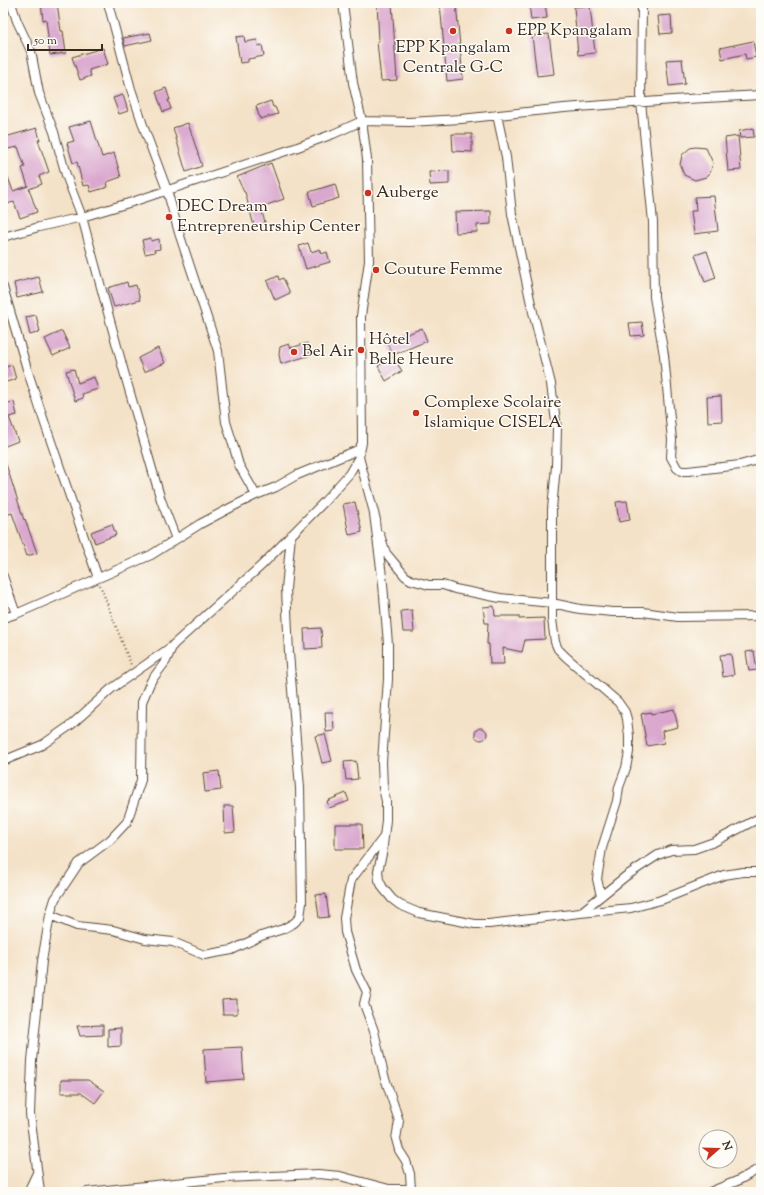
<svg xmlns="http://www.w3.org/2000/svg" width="764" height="1195" font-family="'Sorts Mill Goudy',serif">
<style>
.building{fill:#daa7cf}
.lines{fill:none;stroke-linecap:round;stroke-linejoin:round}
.minor-casing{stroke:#574638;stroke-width:10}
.path{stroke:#574638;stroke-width:2;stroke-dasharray:1 3;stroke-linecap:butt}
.minor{stroke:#fff;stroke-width:8}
.poi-dot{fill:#c8321e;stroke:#fdfcf7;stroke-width:1.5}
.labels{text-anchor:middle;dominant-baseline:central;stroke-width:3;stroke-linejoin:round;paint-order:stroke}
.poi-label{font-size:17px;fill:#3b2a1e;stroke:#fdfcf7;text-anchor:start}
</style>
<rect width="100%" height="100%" fill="#fdfcf7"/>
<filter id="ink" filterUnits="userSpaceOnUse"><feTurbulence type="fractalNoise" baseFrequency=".025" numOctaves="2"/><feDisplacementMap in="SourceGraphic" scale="8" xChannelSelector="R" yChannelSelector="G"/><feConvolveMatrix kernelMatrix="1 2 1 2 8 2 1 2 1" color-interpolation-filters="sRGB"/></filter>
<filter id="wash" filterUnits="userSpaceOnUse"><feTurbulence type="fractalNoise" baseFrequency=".012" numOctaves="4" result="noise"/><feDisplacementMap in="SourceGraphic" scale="16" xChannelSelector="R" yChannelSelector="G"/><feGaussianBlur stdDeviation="0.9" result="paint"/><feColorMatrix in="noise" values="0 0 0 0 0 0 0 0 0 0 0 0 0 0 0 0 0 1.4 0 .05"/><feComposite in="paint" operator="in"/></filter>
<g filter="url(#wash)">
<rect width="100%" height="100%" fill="#f4e2c8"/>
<g id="blocks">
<path class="building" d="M41,3H57L61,31H63L66,53L50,55L46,19L43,20Z
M377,3H392L397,80L381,81L377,41H379Z
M440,3H456L463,79L447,81Z
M529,3H545L547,18L531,20Z
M590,6L595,53L578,55L574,7Z
M671,15L672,33L660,34L658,16Z
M150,33L152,40L125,46L123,38Z
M549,34L554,74L537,76L532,36Z
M244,36L245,42L257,40L258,46L262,45L264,56L248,59V62L240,63L236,37Z
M753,41L756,57L746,59L745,54L722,59L720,48Z
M103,48L108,64L89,70L91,76L80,80L72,57Z
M682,59L685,84L669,86L666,60Z
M166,88L170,100H168L171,109L163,112L156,92Z
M123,95L128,111L119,114L113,98Z
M271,101L273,107H275L278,114L260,119L256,106Z
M91,121L102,157L114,153L121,177L107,182L108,187L91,192L89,185L83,186L77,162L73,163L67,143L74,141L69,127Z
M188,123L202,166L186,172L173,128Z
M37,128L40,140H38L49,172L39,176L42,184L29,189L37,212L20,218L14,202L3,205V166H4L13,191L28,186L22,168L25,167L18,147L8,149L5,137Z
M753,128L754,137L740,138L739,131Z
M452,134H472V152L453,151Z
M738,136L741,170L728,171L725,138Z
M695,147L706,148L713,163L710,173L706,177L695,180L684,175L680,165L682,155L690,148Z
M271,163L284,199L261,207L265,223L254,226L245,192H244L237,177Z
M449,171V184L430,185L429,172Z
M335,184L339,198L313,206L309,192Z
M714,196L718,231L694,234L691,211H696L695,197Z
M491,211V224L477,225V232L456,233L455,212Z
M151,238V241L159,239L160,249L154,250L155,252L145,254L142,240Z
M308,243L311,252L320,249L322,254L327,252L330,262L306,269L299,246Z
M707,251L716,278L705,282L695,255Z
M278,276L279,280L283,278L290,293L275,300L267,281Z
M39,277L43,292L17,298L14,283Z
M127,282L128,287L136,285L140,300L114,307L108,288Z
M36,315L40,332L30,335L26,317Z
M642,322L644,335L631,336L629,323Z
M422,328L427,341L393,355L387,343Z
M62,331L70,348L53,356L45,339Z
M307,343L311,355L281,364L279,355L280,347L289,344L291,348Z
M158,348L165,363L144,372L138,358Z
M393,357L402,371L386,381L378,366Z
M12,365L16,379L3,383V368Z
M74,369L78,383L94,377L98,389L82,394L83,398L75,401L66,371Z
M721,396L722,421L708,422L707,397Z
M14,402L17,415L9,417L18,441L3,447V404Z
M3,461H5L24,520L25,519L37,553L27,556L12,513L3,516Z
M627,501L630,520L619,522L616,502Z
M355,502L362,532L349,535L343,504Z
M112,524L116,535L95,543L91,532Z
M494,606L495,616H519V619L544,618L545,639L525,640L522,652L503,648L504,664H490L489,644H487L488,623H485L483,607Z
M412,610L414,632H403L401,611Z
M321,628L322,648L305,649L304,629Z
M754,651L757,670L749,671L746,652Z
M731,654L734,675L723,677L720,655Z
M674,709L678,727L662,731L664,743L647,746L641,714L651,712V714Z
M325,712H333L334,731L326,732Z
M475 734a6 6 0 1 1 12 0a6 6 0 1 1-12 0Z
M325,734L332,761L322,763L315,736Z
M356,761L358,779L346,780L344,762Z
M219,771L221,790L205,792L203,773Z
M346,793L349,801L329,808L327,801Z
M224,806H233L235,832L225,833Z
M335,824H362L363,849H335Z
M326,894L329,917L319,918L316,895Z
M237,999V1014H223L222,1000Z
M103,1025V1035L80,1036L77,1026Z
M121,1028V1046L108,1047V1029Z
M242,1047L244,1079L206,1082L204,1049Z
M61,1080H88L104,1091L95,1103L81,1093H61Z"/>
</g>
</g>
<g filter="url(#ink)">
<use href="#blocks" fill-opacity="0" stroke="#574638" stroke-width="1"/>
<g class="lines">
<g class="minor-casing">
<path id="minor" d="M11,3L17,21L31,51L39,93L54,132L66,175L82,217L124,372L161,500L176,539
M108,3L131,89L145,131L167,190L179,233L218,351L226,422L232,441L239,465L256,495
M642,3L641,102L653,222L654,297L664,355L672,440L671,457L677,468L681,471H688L740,465L761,459
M497,115L506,157L512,214L531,304L551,384L557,429L556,466L552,509V619L555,642L558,649L566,657L618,702L625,712L627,719L629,736V752L626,768L619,787L617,801L602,848L597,879L601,896
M3,237L39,227L82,217L132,202L295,148L333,134L362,121L409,122L461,119L564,108L687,99L761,95
M3,287L27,369L45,424L98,578
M359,457L376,520
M374,514L383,584L388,644V679L382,762L383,788L386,801V820L382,854L378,871L379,880L383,888L392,899L400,905L419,913L475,924H489L580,913L626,876L658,855L671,850L694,849L714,842L761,817
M380,535L386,553L405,576L411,580L429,585H443L455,589L500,598L552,603L580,609L613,612H643L678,617L761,616
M3,576L16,614
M3,618L16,614L151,555L200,524L232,507L256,495L276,487L297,475L353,452L359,449L361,445
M3,761L42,745L71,725L111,689L171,647
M580,913L631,908L661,900L724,875L743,872H761
M50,915L77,926L113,930L145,939L173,942L204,955L232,950L261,936L283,929L294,923L300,917L302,903L300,788L289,653L286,589L291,535
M28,1192L37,1173
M40,1192L30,1114L32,1061L42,961L50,915L55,899L79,863L110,840L127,822L141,780L142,702L151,681L166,661L173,645L262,565L324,502L349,474L359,457L362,443L361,316L369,261L367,159L362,121L353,83L343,3
M87,1192L224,1178L318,1174L340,1176L389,1189H411L410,1174L406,1161L399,1150L396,1139L399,1121L384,1075L374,1031L364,1004L367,992L356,970L345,932L344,918L351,880L383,838
M710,1192L737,1181L757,1170H761"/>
</g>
<path class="path" d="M100,585L131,665"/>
<use href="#minor" class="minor"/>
</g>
</g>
<g class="poi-dot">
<circle cx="453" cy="31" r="4"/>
<circle cx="509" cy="31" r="4"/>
<circle cx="368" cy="193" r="4"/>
<circle cx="169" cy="217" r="4"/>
<circle cx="376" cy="270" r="4"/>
<circle cx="361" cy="350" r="4"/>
<circle cx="294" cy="352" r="4"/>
<circle cx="416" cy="413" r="4"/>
</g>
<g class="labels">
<g class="poi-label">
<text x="517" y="31">EPP Kpangalam</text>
<text x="453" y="48" text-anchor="middle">EPP Kpangalam<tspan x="453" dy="20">Centrale G-C</tspan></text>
<text x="376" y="193">Auberge</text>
<text x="177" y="207">DEC Dream<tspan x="177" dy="20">Entrepreneurship Center</tspan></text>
<text x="384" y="270">Couture Femme</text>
<text x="369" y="340">Hôtel<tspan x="369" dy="20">Belle Heure</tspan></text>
<text x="302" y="352">Bel Air</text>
<text x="424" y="403">Complexe Scolaire<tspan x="424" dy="20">Islamique CISELA</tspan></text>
</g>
</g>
<rect width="764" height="1195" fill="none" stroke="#fdfcf7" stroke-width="16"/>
<g transform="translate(718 1149) rotate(70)"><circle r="19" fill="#fdfcf7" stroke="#afa8a0"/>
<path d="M0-3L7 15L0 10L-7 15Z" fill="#c8321e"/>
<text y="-6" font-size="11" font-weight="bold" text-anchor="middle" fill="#3b2a1e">N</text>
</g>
<path d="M28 44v6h74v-6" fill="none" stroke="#3b2a1e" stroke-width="2"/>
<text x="34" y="44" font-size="12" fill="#3b2a1e" stroke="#fdfcf7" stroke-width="3" paint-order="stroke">50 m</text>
</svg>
